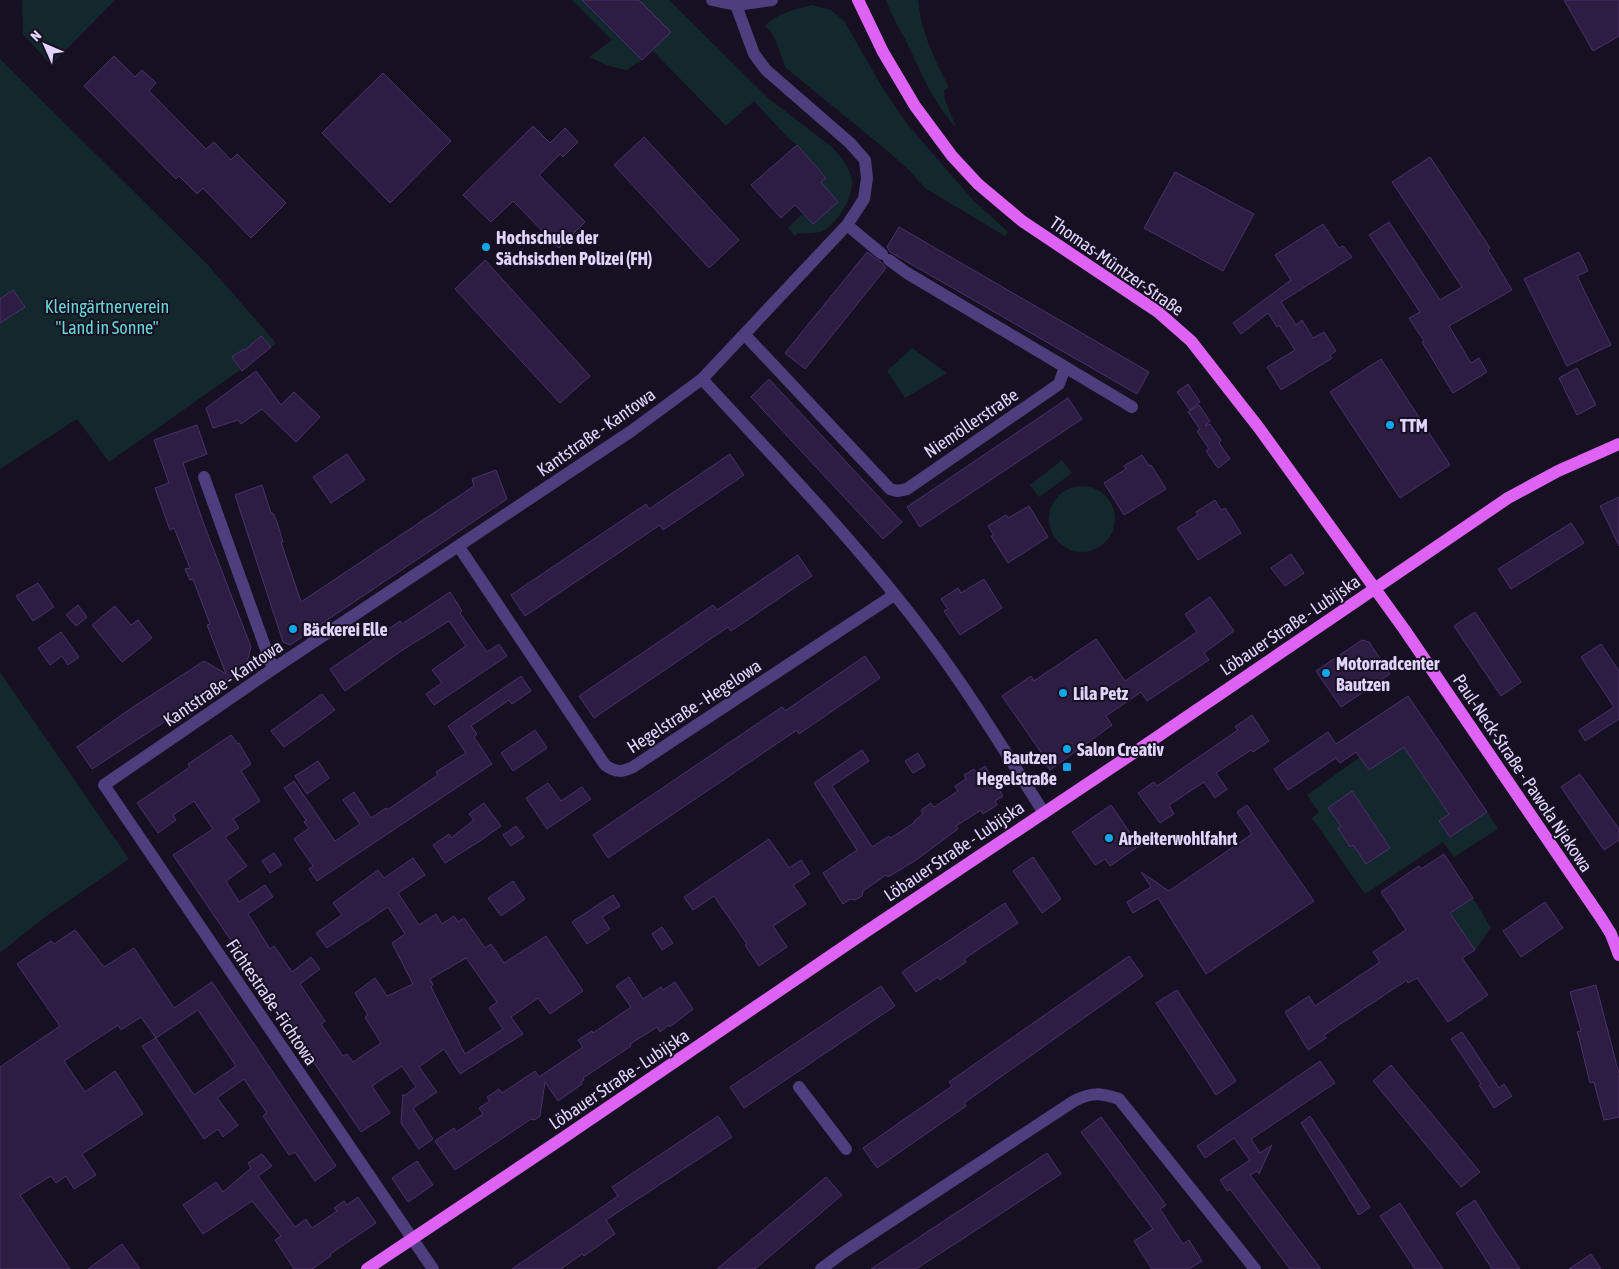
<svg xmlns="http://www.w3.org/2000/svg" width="1619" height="1269" font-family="'Asap Condensed',sans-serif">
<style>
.green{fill:#13282c}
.building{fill:#2d1d42;stroke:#4a316d;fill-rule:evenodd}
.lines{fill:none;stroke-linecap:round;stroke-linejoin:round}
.minor{stroke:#4f3e7e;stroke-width:12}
.major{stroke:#de63f4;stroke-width:12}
.poi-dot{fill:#10a6ec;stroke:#171023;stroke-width:2}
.labels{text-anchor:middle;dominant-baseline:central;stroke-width:4;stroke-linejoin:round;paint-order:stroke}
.poi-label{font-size:18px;font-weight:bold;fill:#e2d4fc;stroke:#171023;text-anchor:start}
.street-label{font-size:18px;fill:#e2d4fc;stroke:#171023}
.park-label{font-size:18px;fill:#65d7d4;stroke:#171023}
</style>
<rect width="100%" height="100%" fill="#171023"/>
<path class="green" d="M22,0H115L51,65L23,34Z
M572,0H582L642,60L626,70L606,65L589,57L612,40Z
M639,0H669L768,98L832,147C840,156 850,167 852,180C854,196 838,222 825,230C816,234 807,234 798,233L795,236L788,228L801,215H805L813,224L838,202L820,183L826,177L797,145L790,140L754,101L726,126L652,50L671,32Z
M886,0H918C921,32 934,59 949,87L944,90L945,100L956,127C932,102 920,69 905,39C898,26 891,14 886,0Z
M812,5L831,10L844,21L882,87L908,125L973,200L1008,232L1005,236L925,188L910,171L884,148L786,68C779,54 778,37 765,26C777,13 796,9 812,5Z
M0,59L207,264L276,343L256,359L109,462L77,419L0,469Z
M912,348L947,373L905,398L887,371Z
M1062,460L1072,473L1039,497L1030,485Z
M1049 519a33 33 0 1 1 66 0a33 33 0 1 1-66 0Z
M0,672L129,859L41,920L0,953Z
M1401,743L1449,814L1439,821L1450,837L1487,812L1498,829L1454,857L1443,842L1365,894L1312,818L1319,812L1307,795L1360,757L1369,770Z
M1473,898L1491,928L1475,950L1450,913Z"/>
<path class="building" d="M582,0H639L671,32L642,60Z
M1564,0H1619V36L1593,51Z
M114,56L135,77L142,70L156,83L149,91L206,149L214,142L231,160L237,154L286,203L251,238L203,188L197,194L179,176L176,179L84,86Z
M383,73L451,141L390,203L322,133Z
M533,126L550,143L565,128L578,142L563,157L560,154L539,175L585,222L559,248L513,201L491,222L463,195Z
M644,137L739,240L709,268L614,165Z
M797,145L826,178L821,182L838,202L813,224L795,205L781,218L751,185Z
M1430,157L1490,248L1488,250L1512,290L1449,326L1471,363L1479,358L1487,372L1453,393L1422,342L1424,341L1409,318L1420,312L1369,235L1389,222L1440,300L1462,287L1392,182Z
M1175,172L1254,214L1223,271L1144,228Z
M1323,224L1339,248L1343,246L1352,257L1281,302L1296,325L1302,320L1313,338L1324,332L1336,351L1330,355L1332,358L1281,390L1267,367L1295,350L1279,325L1277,327L1268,313L1241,334L1233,323L1291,280L1275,255Z
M899,227L1149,372L1137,394L890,252L887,247Z
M867,252L881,262L886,268L805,369L785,353Z
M1579,252L1588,271L1577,276L1611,345L1567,366L1524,279Z
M485,260L590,376L560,403L455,289Z
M13,290L25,307L0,323V299Z
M261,336L271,347L242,371L232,357L244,349L245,350Z
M1381,359L1450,465L1400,498L1330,392Z
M1577,368L1596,405L1577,415L1559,378Z
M256,371L281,405L294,392L320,417L296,442L262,409L241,424L238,420L213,428L206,408Z
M769,379L902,522L883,539L751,397Z
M1188,384L1200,402L1190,410L1177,392Z
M1068,398L1082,419L920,527L907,507Z
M1199,405L1210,421L1205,426L1210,424L1221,440L1219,443L1230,459L1218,468L1206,451L1209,449L1197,431L1200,429L1188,412Z
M197,425L207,454L183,463L203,522L251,647L246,666L175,715L92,769L77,747L130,709L204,661L226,674L207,625L210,624L193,579L190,580L185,569L190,568L174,528L170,530L155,488L169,483L154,440Z
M347,454L365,480L331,503L313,477Z
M730,454L744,475L663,530L660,525L525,616L511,595L646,504L649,509Z
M1142,455L1149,466L1151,465L1166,489L1124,515L1104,483L1126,469L1124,466Z
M496,470L507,499L290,645L283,642L235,495L262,485L271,513H273L277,522L283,542H281L301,602L474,486L472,479Z
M1619,497V546L1600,506Z
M1215,500L1221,510L1225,508L1241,533L1198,560L1177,528L1198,515L1196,512Z
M1029,506L1048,537L1008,563L991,536H994L988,526L1006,515L1008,518Z
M1571,523L1584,543L1511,589L1498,569Z
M1291,554L1304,573L1285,586L1271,568Z
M798,555L812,576L731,631L728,627L594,718L579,696L713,605L717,610Z
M984,579L1002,608L960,635L944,611L948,609L941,599L958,588L961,593Z
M38,583L54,607L33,621L16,596Z
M450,592L462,611L460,613L487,652L499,644L507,656L434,705L426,694L442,683L432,670L466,646L449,621L401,651L345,691L330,669L400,621L402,624Z
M1210,597L1234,631L1204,653L1209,660L1147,701L1141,692L1106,716L1112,725L1050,770L1043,760L1045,758L1002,696L1031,676L1034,681L1096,639L1125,681L1197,632L1185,614Z
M78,605L87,617L76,626L66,615Z
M115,606L131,625L138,620L152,638L122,662L92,625Z
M1475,612L1521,682L1501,696L1454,626Z
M61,632L79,657L68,665L62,656L50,665L38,648Z
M1362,640L1369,642L1390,674L1341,707L1316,671Z
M1601,644L1619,671V719L1585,741L1579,730L1614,707L1581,657Z
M865,656L880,678L799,734L797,730L608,858L593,835L782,707L785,711Z
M521,676L531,691L512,704L509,700L471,726L477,734L474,737L492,764L317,881L309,869L313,866L294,839L309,828L304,822L306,820L284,788L294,781L335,841L360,824L343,800L354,792L371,818L386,808L387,810L438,775L436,772L466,753L448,726Z
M322,694L335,710L284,747L271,731Z
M1408,696L1487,812L1450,837L1439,821L1449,814L1404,747L1369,770L1356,752L1340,763L1336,758L1288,790L1274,769L1328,732L1336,744Z
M1252,715L1269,741L1253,752L1251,750L1216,773L1227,789L1215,798L1204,782L1169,805L1174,814L1160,823L1138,793L1154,782L1157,786L1238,730L1235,727Z
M535,730L547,748L513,771L501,753Z
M231,735L238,744L239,743L251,764L241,771L260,801L233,819L239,828L225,837L247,866L226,881L239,902L265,885L273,897L248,914L270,949L274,946L292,972L311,957L320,969L300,984L325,1021L321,1024L343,1056L347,1054L353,1062L381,1043L365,1017L368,1015L355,993L375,978L387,996L413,984L392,943L405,934L388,907L327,948L316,933L342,915L333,903L378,870L384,878L413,858L425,875L398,893L419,925L436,914L442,924L454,916L458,922L464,918L485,948L491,944L504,963L546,936L583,991L550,1014L538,998L511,1017L523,1034L460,1074L444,1049L419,1067L437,1092L413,1108L433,1139L419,1149L401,1123L403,1094L404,1096L416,1087L402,1066L372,1086L390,1113L361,1132L173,855L213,829L194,801L173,815L176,820L158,833L137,803L190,767L188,764ZM466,958L497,1002L489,1008L503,1029L465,1054L431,987L433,985L430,979Z
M862,750L869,761L832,786L872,847L889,836L891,838L915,822L914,821L923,814L921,810L931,803L934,807L958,791L955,786L966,779L964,775L974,769L976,772L985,766L1003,796L995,801L997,805L983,814L981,810L956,826L958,829L916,860L888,877L886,875L863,891L862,896L855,900L850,899L843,904L823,873L857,850L814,783Z
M918,753L925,766L913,773L905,761Z
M318,761L329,778L307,794L295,776Z
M1580,774L1619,829V840L1604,850L1561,787Z
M548,783L561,801L582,787L591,799L547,829L526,798Z
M1352,791L1390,848L1366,864L1353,845L1350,847L1338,828L1341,826L1328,808Z
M484,803L501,826L480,841L445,863L433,845L449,834L451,838L474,820L469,814Z
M1111,805L1139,846L1110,866L1105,859L1095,865L1072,832Z
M1247,805L1314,901L1206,974L1158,898L1133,913L1127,902L1151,887L1141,872L1169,891L1252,834L1237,812Z
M516,826L524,837L511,846L503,835Z
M769,839L789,868L801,860L810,874L793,885L806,904L773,926L787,947L759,966L745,945L747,944L714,896L693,910L684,897Z
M274,853L282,865L270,873L262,861Z
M1444,854L1473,898L1450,913L1475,950L1462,958L1488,995L1448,1022L1417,978L1408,983L1407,980L1324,1035L1326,1038L1308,1050L1285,1012L1309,996L1315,1006L1380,962L1373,952L1406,930L1381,892L1419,866L1421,869Z
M1033,857L1061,899L1042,913L1013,871Z
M513,881L525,899L501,916L488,898Z
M613,895L620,906L602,917L610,929L587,944L572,922Z
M1545,902L1563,928L1521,957L1503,931Z
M1005,903L1018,923L964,959L966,962L940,980L938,977L916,992L902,972Z
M662,927L673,943L662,950L652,934Z
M75,930L104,967L134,948L174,1008L212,982L336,1166L315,1181L295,1152L289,1155L263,1116L267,1113L244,1079L217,1098L238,1125L223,1137L218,1129L204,1139L142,1046L156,1038L141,1017L121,1030L118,1025L64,1061L85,1092L115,1071L143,1114L82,1154L96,1175L74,1189L66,1176L56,1183L51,1176L20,1195L70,1269H0V1067L60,1026L17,964L51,941L54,944ZM198,1010L236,1066L194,1095L156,1038Z
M1129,956L1143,976L964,1103L966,1106L877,1168L863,1148L952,1086L949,1082Z
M629,977L643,999L661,987L663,990L675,982L693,1009L670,1027L669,1025L660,1032L657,1027L630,1044L631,1046L583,1078L584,1080L581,1082L582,1084L558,1101L545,1082L540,1116L535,1120L531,1119L455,1170L435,1141L454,1128L456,1132L483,1114L479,1108L490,1101L487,1097L499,1089L502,1093L535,1071L539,1077L583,1047L578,1040L592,1031L593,1033L631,1007L616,986Z
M1596,985L1619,1074V1117L1604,1120L1594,1082L1590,1083L1579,1038L1577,1032L1581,1031L1570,992Z
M881,986L895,1006L744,1108L730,1087Z
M1177,990L1236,1081L1216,1095L1156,1003Z
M1462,1032L1499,1088L1504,1084L1512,1096L1494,1108L1479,1085L1481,1084L1451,1039Z
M1320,1061L1335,1083L1251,1139L1260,1153L1272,1145L1259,1174L1257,1171L1250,1175L1321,1269H1290L1230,1189L1227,1191L1220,1180L1250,1160L1234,1138L1205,1158L1197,1146Z
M1391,1065L1480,1172L1461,1187L1373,1081Z
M718,1116L732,1137L606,1220L615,1234L584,1256L582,1254L561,1269H512L618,1196L612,1187Z
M1310,1116L1370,1207L1359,1215L1301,1123Z
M1101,1117L1166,1205L1160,1209L1183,1244L1189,1240L1202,1261L1189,1269H1152L1134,1241L1153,1229L1081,1132Z
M1047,1153L1061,1174L970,1234L916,1269H871Z
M262,1154L272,1166L258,1176L295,1227L306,1219L312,1228L337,1211L334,1208L344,1201L347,1205L358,1197L376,1223L330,1254L331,1256L312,1269H294L275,1240L281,1236L252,1201L203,1234L183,1205L216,1182L223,1192L251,1168L248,1163Z
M417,1161L433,1185L408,1202L392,1178Z
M826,1177L842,1195L755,1269H717Z
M1475,1200L1493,1229L1520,1269H1492L1478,1247L1456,1213Z
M1400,1203L1421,1236L1443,1269H1415L1380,1216Z
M122,1244L140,1269H88Z
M1591,1254L1601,1269H1569Z"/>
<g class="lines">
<path class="minor" d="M712,0L736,5L772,0
M847,225L882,254
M745,335L890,489L897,491L907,489L1059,384L1065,367L907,273L889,260
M1065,367L1132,407
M702,379C779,463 859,545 927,636C969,692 1006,753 1044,813
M204,477L273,669
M459,547L605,765C616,773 622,772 633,767L894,595
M799,1087L846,1149
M433,1269L104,785L273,669L630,432L702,379L847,225L864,199L867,178L865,160L850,143L766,70L754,54L736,5
M821,1269L841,1254L1074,1101C1092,1092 1100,1093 1119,1099L1255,1269"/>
<path class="major" d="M858,0L883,52L915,106L952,156L978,184L1022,221L1158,312L1191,341L1259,428L1404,629L1601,918L1611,934L1619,955
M367,1269L560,1140L858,937L1135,752L1508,498L1558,471L1619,444"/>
</g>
<g class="poi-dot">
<circle cx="486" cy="247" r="5"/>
<circle cx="1390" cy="425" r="5"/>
<circle cx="293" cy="629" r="5"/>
<circle cx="1326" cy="673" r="5"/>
<circle cx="1063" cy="693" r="5"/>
<circle cx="1067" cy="749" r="5"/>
<rect x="1062" y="762" width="10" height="10" rx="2.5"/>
<circle cx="1109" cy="838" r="5"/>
</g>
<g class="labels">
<g class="poi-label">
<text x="496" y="237">Hochschule der<tspan x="496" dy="21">Sächsischen Polizei (FH)</tspan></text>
<text x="1400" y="425">TTM</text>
<text x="303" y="629">Bäckerei Elle</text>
<text x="1336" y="663">Motorradcenter<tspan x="1336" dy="21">Bautzen</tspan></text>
<text x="1073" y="693">Lila Petz</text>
<text x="1077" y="749">Salon Creativ</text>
<text x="1057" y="757" text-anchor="end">Bautzen<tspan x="1057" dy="21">Hegelstraße</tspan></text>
<text x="1119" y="838">Arbeiterwohlfahrt</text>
</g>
<g class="street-label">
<text transform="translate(1117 266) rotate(35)">Thomas-Müntzer-Straße</text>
<text transform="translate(971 423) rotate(-34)">Niemöllerstraße</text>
<text transform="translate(596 432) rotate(-35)">Kantstraße - Kantowa</text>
<text transform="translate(1290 625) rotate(-34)">Löbauer Straße - Lubijska</text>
<text transform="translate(223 683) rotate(-34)">Kantstraße - Kantowa</text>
<text transform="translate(694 706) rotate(-33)">Hegelstraße - Hegelowa</text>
<text transform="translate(1523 773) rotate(56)">Paul-Neck-Straße - Pawoła Njekowa</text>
<text transform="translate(954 851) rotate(-34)">Löbauer Straße - Lubijska</text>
<text transform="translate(272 1002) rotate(56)">Fichtestraße -Fichtowa</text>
<text transform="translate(619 1079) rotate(-34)">Löbauer Straße - Lubijska</text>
</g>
<g class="park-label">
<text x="107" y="306">Kleingärtnerverein<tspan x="107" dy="21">"Land in Sonne"</tspan></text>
</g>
</g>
<g transform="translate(45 45) rotate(315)" stroke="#171023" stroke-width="4" paint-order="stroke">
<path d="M0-4L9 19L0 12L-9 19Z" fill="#e2d4fc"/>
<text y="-8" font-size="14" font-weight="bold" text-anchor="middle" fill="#e2d4fc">N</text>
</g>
</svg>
